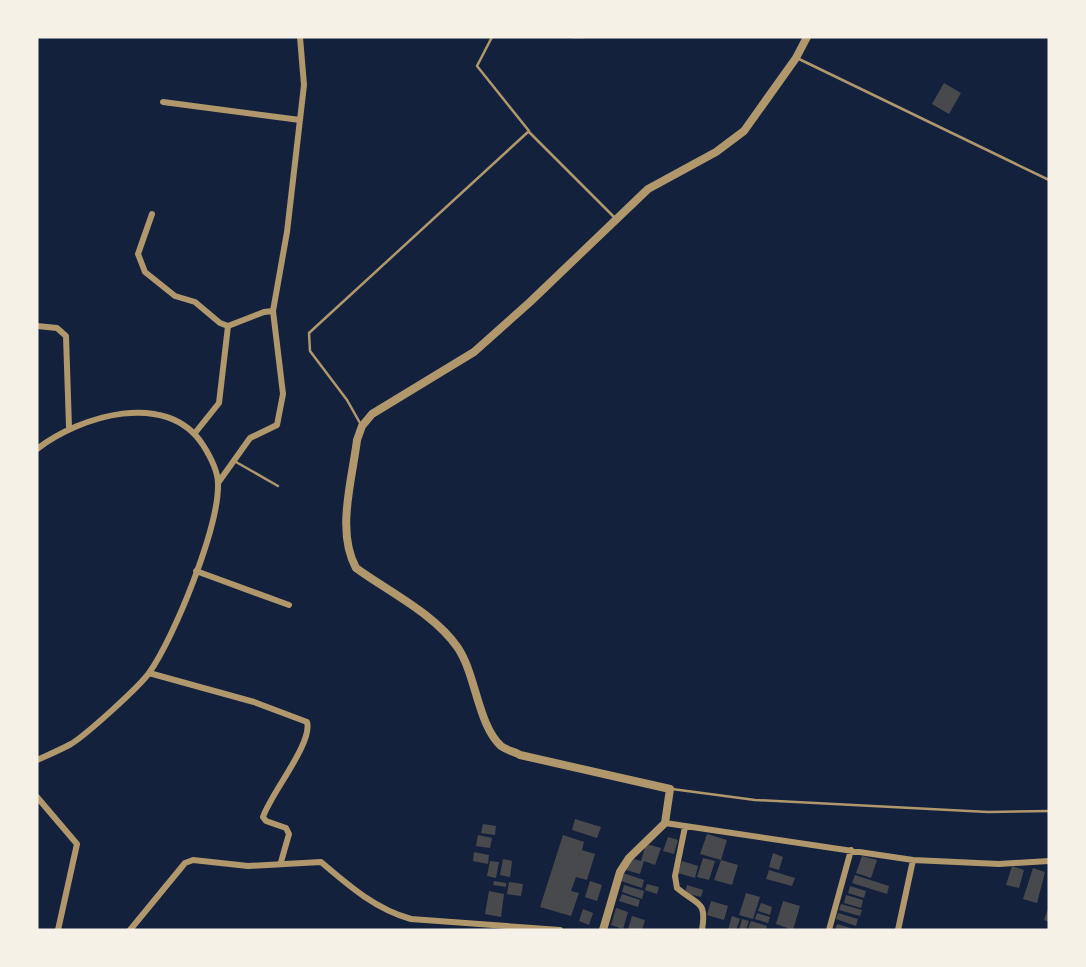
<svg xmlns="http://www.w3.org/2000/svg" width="1086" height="967" font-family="Literata,serif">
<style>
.building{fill:#48494c}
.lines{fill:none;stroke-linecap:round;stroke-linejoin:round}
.service{stroke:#b1986c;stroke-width:2.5}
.minor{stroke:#b1986c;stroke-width:6}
.tertiary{stroke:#b1986c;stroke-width:8}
</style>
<rect width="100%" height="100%" fill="#14213d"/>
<path class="building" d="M944,83L961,93L949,114L932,104Z
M575,819L601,827L597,838L572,830Z
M483,824L496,826L495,835L481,833Z
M707,834L727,840L721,860L700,854Z
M478,835L492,838L490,848L476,846Z
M563,835L584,842L582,850L595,854L587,880L576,877L571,891L579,893L571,916L540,907Z
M668,837L678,840L674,854L663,851Z
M646,844L661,848L655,865L644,861L640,874L626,870L630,858L641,861Z
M474,852L489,855L488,864L473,861Z
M773,853L783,857L779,870L769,867Z
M862,856L877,860L871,878L856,873Z
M703,858L715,861L709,880L697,877Z
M503,859L512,861L510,877L500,875Z
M721,860L738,865L732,885L714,880Z
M490,861L499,862L496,878L487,876Z
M682,861L698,866L695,878L678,873Z
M1012,866L1024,870L1019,888L1006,885Z
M1033,868L1045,872L1037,903L1023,899Z
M769,870L795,878L792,886L766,879Z
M623,873L644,880L642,888L621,881Z
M855,875L889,886L887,894L852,883Z
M494,881L506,883V887L493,885Z
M590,881L602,885L597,901L585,897Z
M509,882L523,884L521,896L507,894Z
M647,884L659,887L657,894L645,890Z
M624,885L644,891L642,899L622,892Z
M687,885L703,890L701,897L685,893Z
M850,886L866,891L864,898L848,893Z
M489,891L504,894L501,917L485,914Z
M746,893L760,897L753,919L739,915Z
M622,894L640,900L638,907L619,901Z
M846,895L863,900L861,908L844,903Z
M711,901L728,906L724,920L707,915Z
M783,901L800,906L793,930L776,924Z
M761,903L772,907L770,915L758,911Z
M841,904L862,910L860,916L839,910Z
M1049,906V922L1044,920Z
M616,908L628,912L623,929L611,925Z
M583,909L593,913L589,925L579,921Z
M757,913L770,917L768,923L755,919Z
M838,913L858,919L856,926L836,919Z
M632,916L645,920L642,930L628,929Z
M732,916L740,919L736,930H728Z
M742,919L749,921L746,930H739Z
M751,921L767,926L766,930L748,929Z
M837,924L857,930H835Z"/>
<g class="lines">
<path class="service" d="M573,37H584
M799,59L1049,180
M529,132L616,219
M360,423L347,400L310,351L309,333L529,131L477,66L492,37
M236,462L278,486
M672,789L755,800L988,812L1049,811"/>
<path class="minor" d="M163,102L300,120
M152,214L138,254L145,272L175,296L195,302L220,323L228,326
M37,326L57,328L66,336L69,427
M195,433L219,403L228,326L264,312L273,311
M37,449C80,416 167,389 203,445C210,456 218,470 218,484C219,527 174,638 149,673C139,687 86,735 71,744C60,750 48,755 37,760
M218,483L250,438L277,425L283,394L273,311L287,232L304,85L300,37
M196,571L289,605
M149,673L254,702L307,722C313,743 271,793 263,817L266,821L286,828L289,834L281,862
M37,797L77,844L58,930
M665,823L913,860L999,864L1049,861
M685,827L675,876L677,888C698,906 707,900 702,930
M130,930L185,863L193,860L248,866L321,862C348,885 375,909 411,919L560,930
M829,930L851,850
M898,930L913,860"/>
<path class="tertiary" d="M603,930L620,872L629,858L665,823L670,789L520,755C515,752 506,750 501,746C478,725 476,675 458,648C435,614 389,592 356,568C336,531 352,481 357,440L362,426L372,414L474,352L530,302L648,189L716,152L744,131L796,58L807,37"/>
</g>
<rect width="1086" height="967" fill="none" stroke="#f6f1e7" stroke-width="77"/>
</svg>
